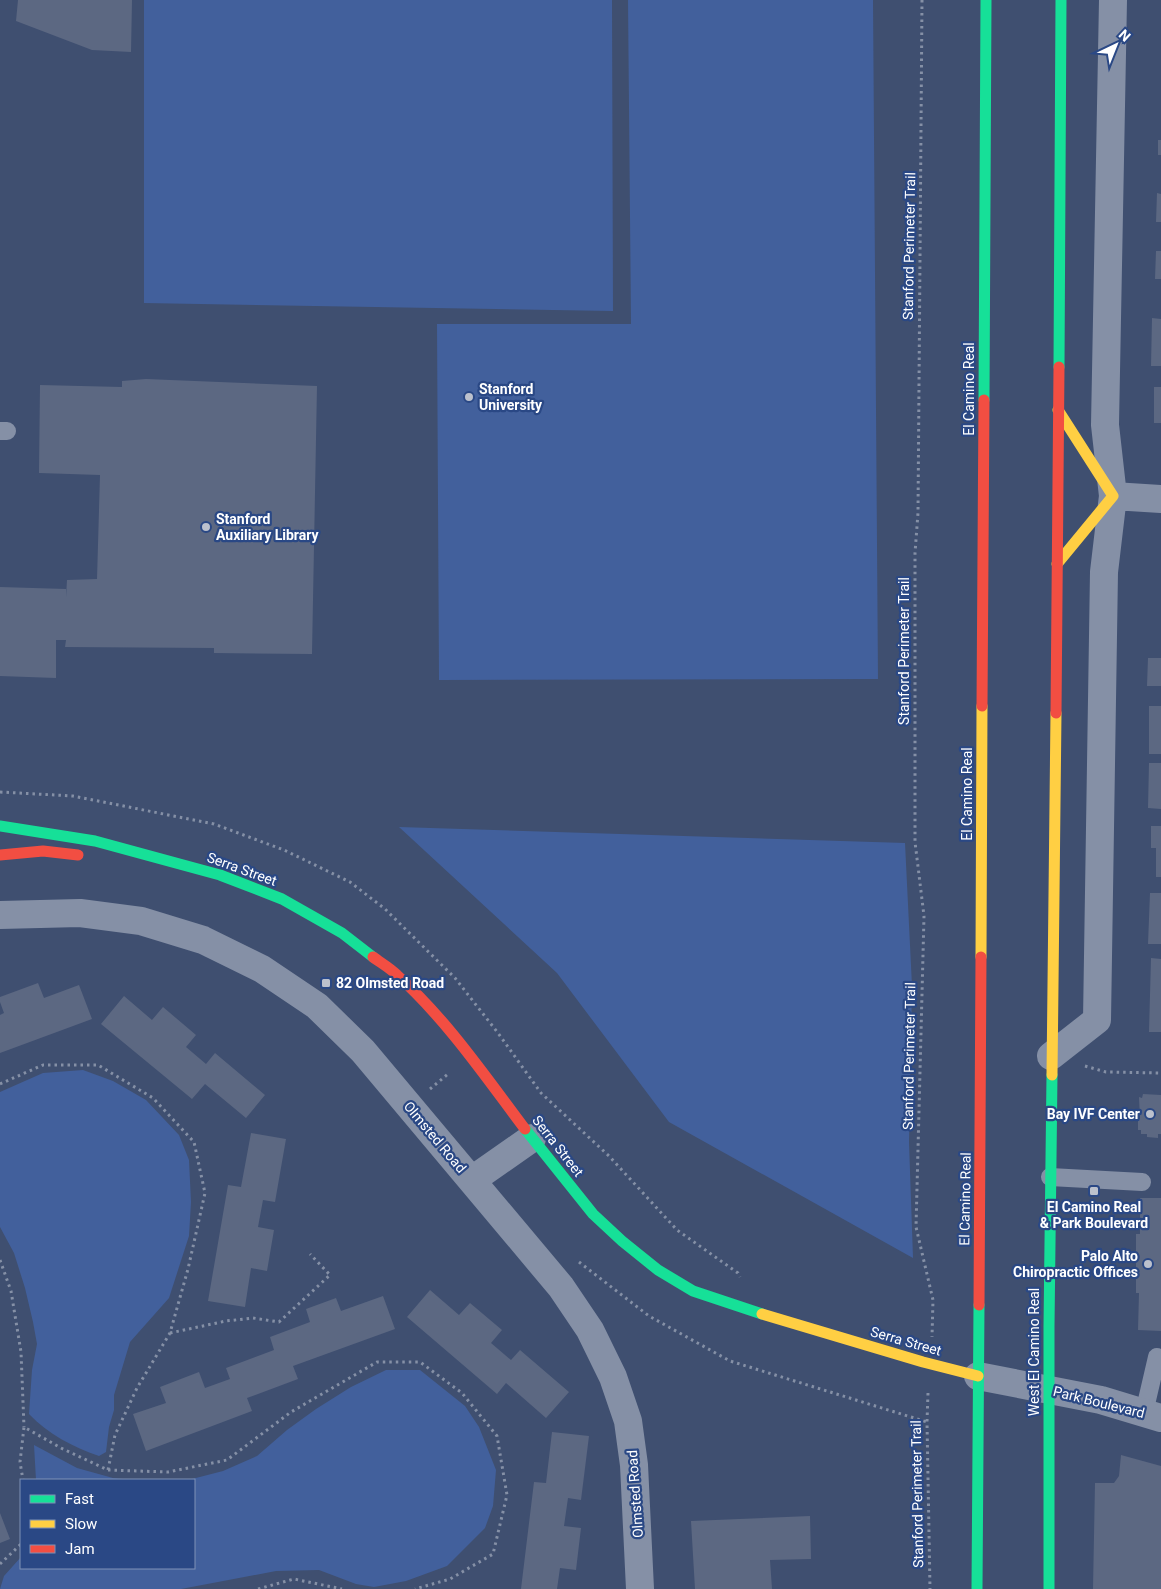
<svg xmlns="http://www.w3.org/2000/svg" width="1161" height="1589" font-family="Roboto,sans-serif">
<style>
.green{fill:#42609c}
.building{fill:#5c6882}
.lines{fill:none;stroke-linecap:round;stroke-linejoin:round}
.path{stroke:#8590a6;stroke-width:3;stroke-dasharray:2.5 4;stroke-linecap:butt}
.lane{stroke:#8590a6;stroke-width:18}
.street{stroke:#8590a6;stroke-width:28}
.fast{stroke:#16e098;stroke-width:11}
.slow{stroke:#ffcf43;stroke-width:11}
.jam{stroke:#f24e42;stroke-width:11}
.poi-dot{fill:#bcc1cd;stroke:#2a4885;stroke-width:2}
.labels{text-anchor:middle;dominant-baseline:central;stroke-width:4.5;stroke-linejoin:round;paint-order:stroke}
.street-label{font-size:14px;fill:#fff;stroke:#2a4885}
.poi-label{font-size:14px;font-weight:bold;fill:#fff;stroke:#2a4885;text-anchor:start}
</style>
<rect width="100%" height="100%" fill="#3f4f70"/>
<path class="green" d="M144,0H612L613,311L144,303Z
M628,0H873L878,679L439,680L437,324H631Z
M399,827L905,843L912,986L909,1142L913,1258L669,1122L557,973Z
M83,1070L113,1081L146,1100L179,1135L189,1160L191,1202L189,1236L169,1298L130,1342L114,1395V1410L109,1427L106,1452L99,1456C73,1447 48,1434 29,1414L32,1370L37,1344L33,1322L25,1288L14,1253L0,1227V1092L43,1073Z
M386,1370H420L465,1406L479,1427L496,1470L493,1506L485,1528L447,1566L406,1581L374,1587L356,1584L319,1570L276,1571L181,1589H0L4,1576L21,1557V1568H194V1480H180L192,1479L223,1471L257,1456L287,1430L316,1409L351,1387Z
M34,1445L77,1468L113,1478L133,1480H36Z"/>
<path class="building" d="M18,0H132L131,52L92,50L16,21Z
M1158,140H1161V155H1158Z
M1157,193L1161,194V222H1156Z
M1156,251H1161V279H1155Z
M1152,318L1161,319V366H1151Z
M146,379L317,386L312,654L214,653V648L65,647L66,640H56V678L0,676V587L66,589V597L67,580L97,579L100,475L39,473L40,385L122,387V381Z
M1154,387H1161V423H1154Z
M1148,658H1161V686H1147Z
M1149,706H1161V754H1149Z
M1149,763H1161V809L1148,808Z
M1151,826H1161V877H1156V848H1151Z
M1150,893H1161V944H1148Z
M1151,958L1161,959V1032H1149Z
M38,983L44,998L79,985L92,1019L0,1053V1015L4,1013L0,1002V997Z
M124,996L152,1020L163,1007L196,1035L186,1047L206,1064L215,1053L265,1095L246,1118L205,1084L192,1099L101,1024Z
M1143,1094L1161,1095V1134H1158V1138L1147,1137V1134H1141V1130H1138V1119H1140L1139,1097L1142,1098Z
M251,1133L286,1139L275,1202L263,1200L258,1227L274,1230L267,1271L251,1268L245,1307L208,1301L228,1185L241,1187Z
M1140,1198H1161V1331L1138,1330L1139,1293H1136V1273H1138L1139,1269H1136V1259H1139V1254H1136V1234H1140Z
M430,1290L459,1315L470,1303L502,1330L491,1343L511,1360L520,1350L569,1392L546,1418L506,1383L497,1394L407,1317Z
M383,1296L395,1329L293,1366L298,1379L247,1398L252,1411L146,1451L133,1414L166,1403L160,1387L199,1372L205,1388L230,1379L226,1368L274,1350L270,1337L310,1322L306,1309L336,1298L341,1311Z
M552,1432L589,1436L581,1500L568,1498L564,1526L581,1528L576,1570L560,1568L557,1589H521L534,1482L546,1483Z
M1121,1455L1161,1466V1589H1093L1095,1483H1114L1119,1476Z
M0,1513L10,1539L0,1543Z
M810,1516L811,1559L770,1560L772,1589H695L691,1521Z"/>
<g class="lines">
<path class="path" d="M922,0L918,513L915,553V842L924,916L916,1227L933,1300L932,1337
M0,792L73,796L214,824L284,850L350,882L385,909L455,978L498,1033L541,1093L609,1156L677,1230L738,1273L740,1277
M1085,1066L1106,1072L1161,1073
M0,1084L43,1065H98L153,1098L194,1142L205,1193L188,1269L170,1333L137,1388L115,1435L108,1470L61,1448L24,1427L20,1462L23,1480
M430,1089L448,1074
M0,1260L11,1291L21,1352L24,1427
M579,1262L649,1316L730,1361L927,1422
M170,1333L226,1321L253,1318L279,1322L330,1275L310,1254
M928,1393L927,1422L930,1589
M108,1470L168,1472L227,1460L291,1412L377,1362H420L462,1393L497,1436L507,1495L493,1554L450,1579L415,1589
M0,1564L21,1544
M258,1589L294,1579L342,1589"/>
<path class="lane" d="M0,431H7
M1050,1177L1142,1182
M1144,1413L1157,1357"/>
<path class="street" d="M1113,496L1161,499
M0,915L80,913L141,921L203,940L262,969L317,1006L363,1051L561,1287L590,1330L613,1377L628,1421L634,1465L640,1589
M1051,1056L1097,1020L1104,572L1113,496L1105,425L1113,0
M472,1180L532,1138
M978,1376L1101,1400L1161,1418"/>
<path class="fast" d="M1059,367L1061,0
M984,400L986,0
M0,826L95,841L220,875L282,899L342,933L373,957
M525,1129L593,1214L622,1241L658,1270L693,1291L762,1314
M977,1589L979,1305
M1049,1589V1327L1052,1075"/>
<path class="slow" d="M1057,564L1113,496L1058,410
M981,957L982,706
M1052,1075L1056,713
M762,1314L923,1362L978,1376"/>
<path class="jam" d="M982,706L984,400
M1056,713L1059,367
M0,855L43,851L78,855
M373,957C381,963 390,968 397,975C447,1020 485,1076 525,1129
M979,1305L981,957"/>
</g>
<g class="poi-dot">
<circle cx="469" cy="397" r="5"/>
<circle cx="206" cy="527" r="5"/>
<rect x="321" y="978" width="10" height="10" rx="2.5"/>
<circle cx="1150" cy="1114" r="5"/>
<rect x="1089" y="1186" width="10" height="10" rx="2.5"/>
<circle cx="1148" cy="1264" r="5"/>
</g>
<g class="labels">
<g class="street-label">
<text transform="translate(909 246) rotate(-89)">Stanford Perimeter Trail</text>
<text transform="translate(969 389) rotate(-90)">El Camino Real</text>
<text transform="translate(904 651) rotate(-90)">Stanford Perimeter Trail</text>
<text transform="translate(967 794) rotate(-90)">El Camino Real</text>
<text transform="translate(242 869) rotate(20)">Serra Street</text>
<text transform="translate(909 1056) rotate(-89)">Stanford Perimeter Trail</text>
<text transform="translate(435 1137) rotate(50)">Olmsted Road</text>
<text transform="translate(558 1146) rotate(52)">Serra Street</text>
<text transform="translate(965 1199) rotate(-89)">El Camino Real</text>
<text transform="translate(906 1341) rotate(16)">Serra Street</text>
<text transform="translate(1034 1352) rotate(-90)">West El Camino Real</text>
<text transform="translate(1099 1402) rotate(14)">Park Boulevard</text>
<text transform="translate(635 1494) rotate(-94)">Olmsted Road</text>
<text transform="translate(917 1494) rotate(-91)">Stanford Perimeter Trail</text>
</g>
<g class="poi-label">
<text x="479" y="389">Stanford<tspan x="479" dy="16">University</tspan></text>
<text x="216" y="519">Stanford<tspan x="216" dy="16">Auxiliary Library</tspan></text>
<text x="336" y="983">82 Olmsted Road</text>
<text x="1140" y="1114" text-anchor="end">Bay IVF Center</text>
<text x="1094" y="1207" text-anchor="middle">El Camino Real<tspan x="1094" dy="16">&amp; Park Boulevard</tspan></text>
<text x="1138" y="1256" text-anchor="end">Palo Alto<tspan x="1138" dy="16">Chiropractic Offices</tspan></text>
</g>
</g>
<rect x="20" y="1479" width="175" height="90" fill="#2a4885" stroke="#7f91b6"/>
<rect x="30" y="1495" width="25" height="8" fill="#16e098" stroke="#7f91b6"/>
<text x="65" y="1504" font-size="15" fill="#ffffff">Fast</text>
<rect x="30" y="1520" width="25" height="8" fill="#ffcf43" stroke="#7f91b6"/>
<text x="65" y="1529" font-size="15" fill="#ffffff">Slow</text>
<rect x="30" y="1545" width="25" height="8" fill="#f24e42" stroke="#7f91b6"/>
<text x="65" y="1554" font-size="15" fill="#ffffff">Jam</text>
<g transform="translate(1116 45) rotate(43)" stroke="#2a4885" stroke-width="4" paint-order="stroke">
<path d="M0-4L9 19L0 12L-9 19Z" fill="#ffffff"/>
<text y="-8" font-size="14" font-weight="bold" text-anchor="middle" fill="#ffffff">N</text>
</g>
</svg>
